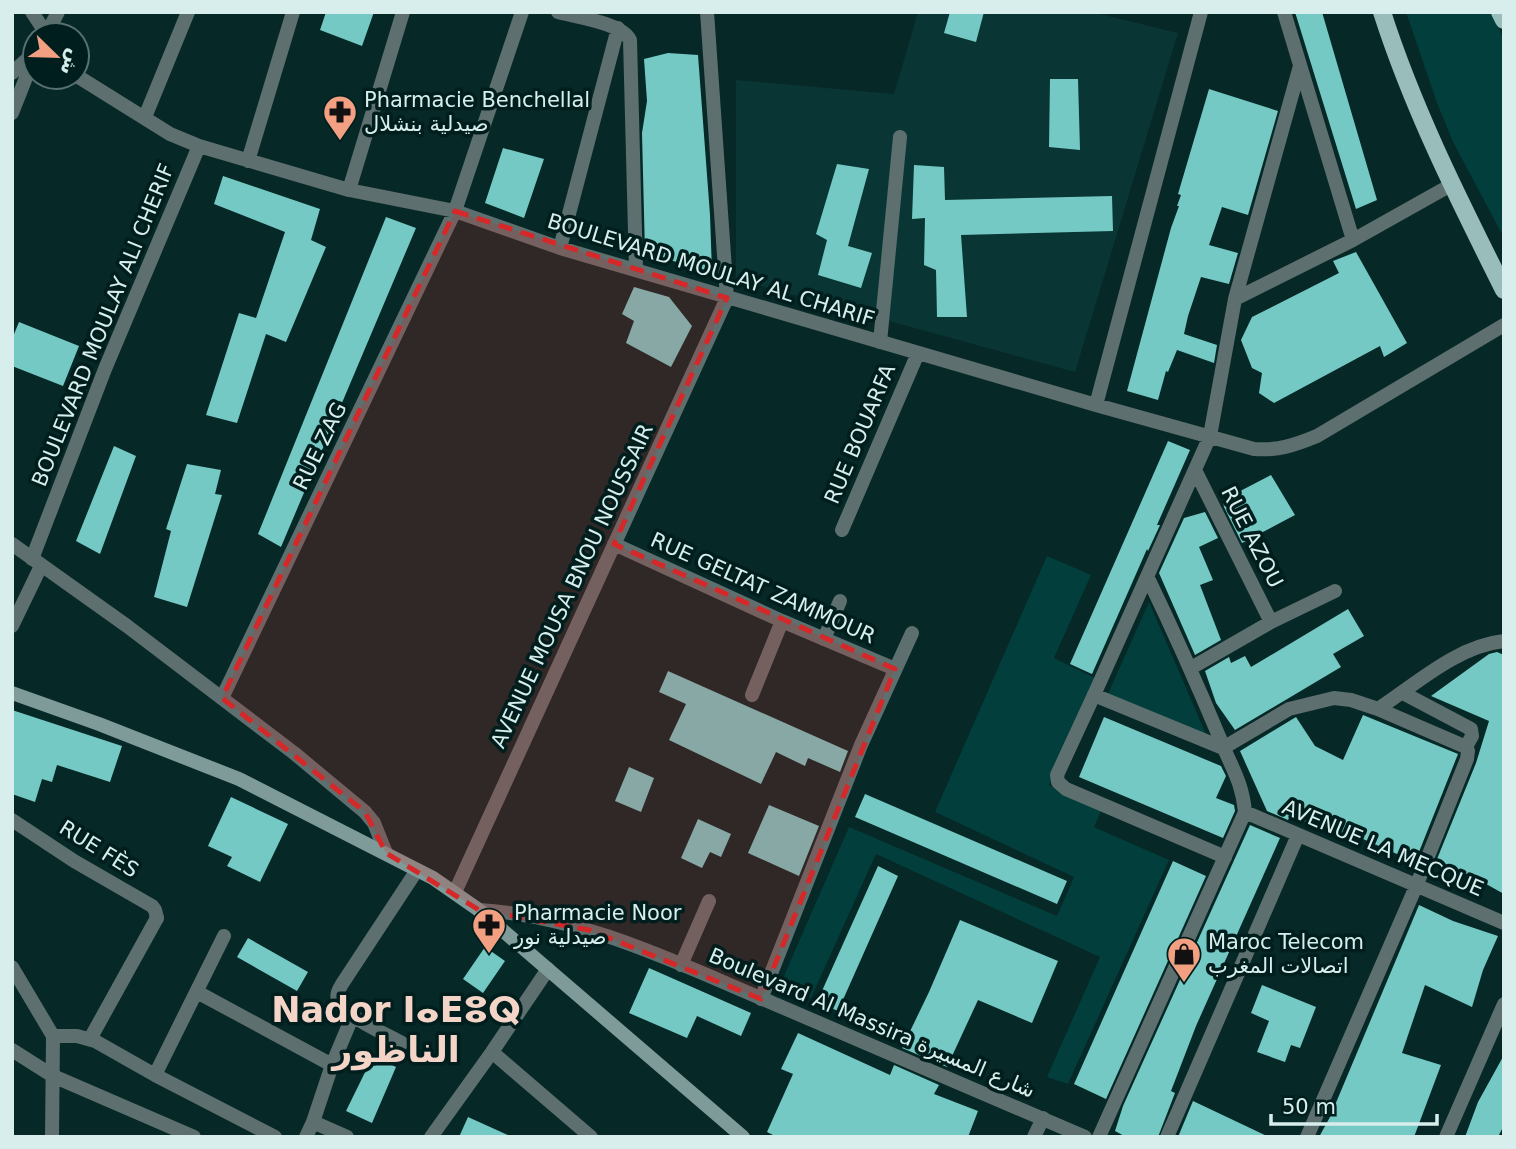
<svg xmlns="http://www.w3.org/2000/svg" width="1516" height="1149" font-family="'DejaVu Sans',Cairo,'Noto Sans Tifinagh',sans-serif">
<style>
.built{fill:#093634}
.green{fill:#013e3c}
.building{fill:#74c9c4}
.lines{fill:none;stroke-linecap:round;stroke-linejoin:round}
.service{stroke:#5d6f6e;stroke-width:14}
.pedestrian{stroke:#5d6f6e;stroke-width:14}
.minor{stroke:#5d6f6e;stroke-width:14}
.tertiary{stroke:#5d6f6e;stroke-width:14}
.secondary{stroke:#7e9b99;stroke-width:14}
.primary{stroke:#98bdbb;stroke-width:18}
.marked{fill:#d62828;fill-opacity:0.2;stroke:#d62828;stroke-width:5;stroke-dasharray:14 9;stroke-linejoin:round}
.labels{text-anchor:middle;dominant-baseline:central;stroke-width:7;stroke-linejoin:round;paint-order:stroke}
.poi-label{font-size:21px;fill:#d7eeec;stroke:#001e1d;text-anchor:start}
.street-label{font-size:21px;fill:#d7eeec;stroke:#001e1d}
.town-label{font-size:35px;font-weight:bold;fill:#f5d4c8;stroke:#001e1d}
</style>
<rect width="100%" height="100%" fill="#062826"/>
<path class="built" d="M918,12H1092L1178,33L1075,372L736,279V80L894,94Z"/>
<path class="green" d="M1406,12H1492L1504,40V238L1453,142L1437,103Z
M1047,556L1091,575L1054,658L1097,679L1049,785L1102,809L1094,827L1169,860L1068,1084L1047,1077L1100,957L876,854L811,998L780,985L849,827L1057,916L1074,877L935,812Z
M1149,602L1208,739L1107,696Z"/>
<path class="building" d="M326,12H374L362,46L320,30Z
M950,12H984L976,42L944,33Z
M1295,12H1322L1377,200L1356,209Z
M668,53L698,55L710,215L712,272L645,253L642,133L647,101L644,59Z
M1050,79H1078L1080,150L1049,147Z
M1209,89L1278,111L1248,215L1222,207L1209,245L1238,253L1229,284L1201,277L1188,316L1184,334L1217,345L1214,363L1177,350L1168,372L1166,371L1158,400L1127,391L1171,228L1179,206H1177L1181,195L1178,194Z
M503,148L544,159L524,218L485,203Z
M837,164L869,169L848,246L872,253L861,288L818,275L827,240L816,234Z
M914,165L944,167L945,200L1112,196L1113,231L961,235L967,317H937L936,270L924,265L925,218L912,219Z
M223,176L320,209L311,240L326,247L286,342L266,334L237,423L206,415L239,313L256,318L285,232L214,204Z
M386,217L416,228L281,547L258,534Z
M1356,252L1407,343L1384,357L1380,346L1274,403L1259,393L1262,373L1252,368L1241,340L1252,317L1339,273L1333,261Z
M634,287L669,297L692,326L671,367L626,343L634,321L622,314Z
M19,322L79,346L63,386L12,366V339Z
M1168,441L1190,450L1157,525H1160L1148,551L1147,549L1092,674L1070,664Z
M114,446L136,456L100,554L76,541Z
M187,464L221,470L215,494L222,495L187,607L154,597L171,531L166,529Z
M1271,475L1295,515L1242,543L1224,507L1223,500Z
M1205,512L1218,538L1199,547L1213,580L1200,585L1221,640L1195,655L1159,573L1184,518Z
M1348,609L1364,636L1333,654L1341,667L1235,730L1216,703L1205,671L1229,657L1231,663L1245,656L1251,667Z
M1497,652L1504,655V894L1470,875L1435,864L1476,763L1489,721L1431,696L1489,654Z
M668,671L848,751L840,772L808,758L805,766L776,752L761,784L669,740L686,704L659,692Z
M12,710L122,746L110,782L57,765L52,782L42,779L35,802L12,794Z
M1363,715L1458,754L1415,862L1363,839L1290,817L1288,820L1267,811L1240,751L1296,717L1315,746L1343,760Z
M1104,717L1221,766L1226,776L1216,798L1234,805L1235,811L1223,838L1079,777Z
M629,767L654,778L641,812L615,801Z
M865,794L1067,881L1057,904L855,817Z
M231,797L288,824L260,882L227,866L232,857L208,846Z
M769,805L819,826L799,876L748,853Z
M698,819L731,834L721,857L710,852L702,868L681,858Z
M1250,825L1280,838L1196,1026L1171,1091L1175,1093L1158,1137H1126L1115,1131L1123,1106Z
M1173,861L1206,876L1106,1099L1074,1084Z
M878,866L898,876L838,1011L817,1002Z
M1419,905L1453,921L1498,936L1483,970L1472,1007L1425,985L1402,1053L1441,1065L1414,1137H1319L1330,1117Z
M960,920L1058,961L1032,1023L978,1000L947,1067L902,1048L929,992Z
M248,938L308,972L297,991L237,957Z
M485,947L505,961L483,993L463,979Z
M649,968L751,1013L741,1036L697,1016L687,1038L629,1013Z
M1262,985L1316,1007L1300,1048L1291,1045L1285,1062L1257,1052L1269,1021L1251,1013Z
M798,1033L890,1075L894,1065L939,1085L934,1094L978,1111L968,1137H777L767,1132L793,1074L781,1069Z
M1504,1055V1125L1498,1137H1465L1478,1102Z
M373,1056L396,1067L372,1123L346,1111Z
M1193,1101L1269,1137H1178Z
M468,1117L512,1137H459Z"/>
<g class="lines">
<path class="service" d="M880,342L900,137
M824,639L840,601
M1094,695L1057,775L1058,782L1066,789L1225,857
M1378,709C1416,684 1457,646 1504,641
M1223,748L1289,709L1334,698L1351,700L1378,709L1466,747L1472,736L1471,729L1403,693"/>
<path class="pedestrian" d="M90,1039L157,918"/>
<path class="minor" d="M32,12L47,35
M558,12C576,17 622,23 630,40L636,270
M1284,12L1353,240
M46,35L58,12
M12,73L34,53
M77,76L170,134L199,146L349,190L455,211L560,248L1096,405L1254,449C1278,451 1295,445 1317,436L1504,325
M12,113L35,55
M145,117L188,12
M248,161L293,12
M349,190L403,12
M560,248L618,28
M1235,299L1353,240L1451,185
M1096,405L1201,12
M1195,470L1271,622
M842,530L918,353
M614,544L782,621L895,669
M32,559L105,369L199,146
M12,626L41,566
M1191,668L1271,622L1335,591
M752,695L782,621
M222,698L455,211L522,12
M1223,748L1094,695L1210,436L1235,299L1300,66
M1245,812L1504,923
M12,820L74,861L152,906L155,910L157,918
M455,892L727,298L707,12
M681,965L709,901
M12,967L53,1036L52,1137
M197,992L332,1065
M761,999L861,745L912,633
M53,1036H77L95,1041L155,1075L275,1137
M402,1043C386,1034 345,1017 338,1000C336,994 339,989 342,984L417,870
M12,1050L53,1076L194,1137
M492,1052L591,1137
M155,1075L224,936
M313,1122L332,1065L353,1015
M306,1137L313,1122L347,1137
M431,1137L492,1052L548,969
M1034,1137L1043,1118
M1099,1137L1245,812C1242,781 1232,769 1221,741C1198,686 1174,632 1148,578
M1167,1137L1298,835
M1307,1137L1417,884L1467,759L1468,751L1466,747"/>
<path class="tertiary" d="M12,544L127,626L294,753L365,812L374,823L386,853
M479,910C585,916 681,965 777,1005C880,1049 983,1093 1085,1137
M1446,1137L1504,1004"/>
<path class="secondary" d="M12,693L99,724L239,779L433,878L479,910L743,1137"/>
<path class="primary" d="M1382,12C1413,109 1459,200 1504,290
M1500,12L1504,20"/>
</g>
<path class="marked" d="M455,211L727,298L614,544L895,669L761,999L589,930L479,910L386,853L365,812L222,698Z"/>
<defs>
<g id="pharmacy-pin" transform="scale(1.75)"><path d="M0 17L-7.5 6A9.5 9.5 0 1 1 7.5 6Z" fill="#f2a081" stroke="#001e1d"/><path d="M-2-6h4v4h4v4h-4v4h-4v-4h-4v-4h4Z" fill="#111"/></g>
<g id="shop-pin" transform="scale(1.75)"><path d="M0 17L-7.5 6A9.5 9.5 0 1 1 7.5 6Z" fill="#f2a081" stroke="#001e1d"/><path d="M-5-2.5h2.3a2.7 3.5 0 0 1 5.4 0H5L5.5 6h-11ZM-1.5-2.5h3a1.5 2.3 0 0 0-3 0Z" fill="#111"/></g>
</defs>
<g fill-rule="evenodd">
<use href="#pharmacy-pin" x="340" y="112"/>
<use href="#pharmacy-pin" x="489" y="925"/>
<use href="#shop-pin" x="1184" y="954"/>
</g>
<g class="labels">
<g class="poi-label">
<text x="364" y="100">Pharmacie Benchellal<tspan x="364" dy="24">صيدلية بنشلال</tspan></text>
<text x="514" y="913">Pharmacie Noor<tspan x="514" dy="24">صيدلية نور</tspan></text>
<text x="1208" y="942">Maroc Telecom<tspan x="1208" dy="24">اتصالات المغرب</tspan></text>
</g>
<g class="street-label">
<text transform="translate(711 270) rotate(17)">BOULEVARD MOULAY AL CHARIF</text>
<text transform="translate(103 325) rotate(-68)">BOULEVARD MOULAY ALI CHERIF</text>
<text transform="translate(860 434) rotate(-67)">RUE BOUARFA</text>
<text transform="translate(320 446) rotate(-64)">RUE ZAG</text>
<text transform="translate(1252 537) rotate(63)">RUE AZOU</text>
<text transform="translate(572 586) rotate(-65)">AVENUE MOUSA BNOU NOUSSAIR</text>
<text transform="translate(763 588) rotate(24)">RUE GELTAT ZAMMOUR</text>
<text transform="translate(1383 848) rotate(23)">AVENUE LA MECQUE</text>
<text transform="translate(99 849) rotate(32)">RUE FÈS</text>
<text transform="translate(872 1023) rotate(23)">Boulevard Al Massira شارع المسيرة</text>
</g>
<g class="town-label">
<text x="396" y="1010">Nador ⵏⴰⴹⵓⵕ<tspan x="396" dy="40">الناظور</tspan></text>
</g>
</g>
<rect width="1516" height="1149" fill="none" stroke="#d7eeec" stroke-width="28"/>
<g transform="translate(56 56) rotate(113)"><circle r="33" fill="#001e1d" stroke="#567170" stroke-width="2"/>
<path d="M0-5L12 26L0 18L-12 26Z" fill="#f2a081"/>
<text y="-10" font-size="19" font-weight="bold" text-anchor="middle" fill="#d7eeec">ش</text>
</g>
<path d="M1271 1114v10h166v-10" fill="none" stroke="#d7eeec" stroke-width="3.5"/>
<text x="1282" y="1114" font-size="21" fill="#d7eeec" stroke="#001e1d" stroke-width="5" paint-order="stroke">50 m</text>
</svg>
